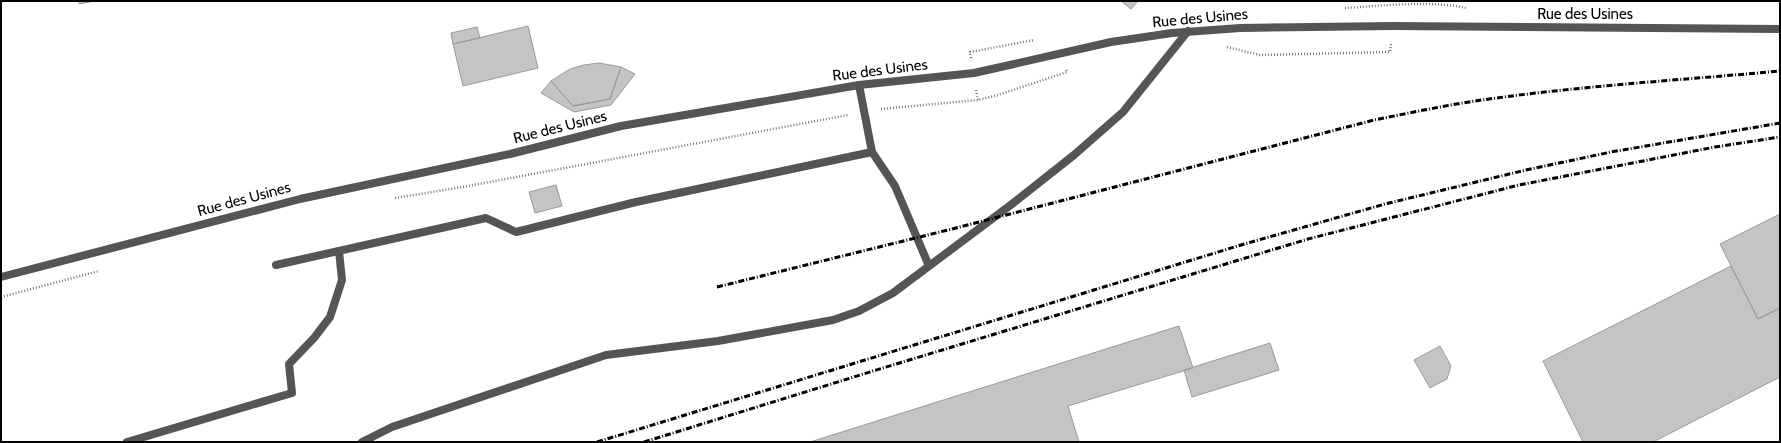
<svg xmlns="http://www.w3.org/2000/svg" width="1781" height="443" font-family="Cabin,sans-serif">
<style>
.building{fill:#c4c4c4;stroke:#999}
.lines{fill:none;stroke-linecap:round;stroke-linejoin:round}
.path{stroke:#777;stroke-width:2.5;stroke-dasharray:1 2;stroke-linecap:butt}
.lane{stroke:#555;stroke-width:8}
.street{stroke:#555;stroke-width:8}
.rail{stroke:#000;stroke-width:3;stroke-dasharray:6 2 1 2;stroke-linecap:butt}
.labels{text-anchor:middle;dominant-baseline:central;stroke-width:3.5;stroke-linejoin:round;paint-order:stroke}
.street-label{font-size:15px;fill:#000;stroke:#fff}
</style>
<rect width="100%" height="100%" fill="#fff"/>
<path class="building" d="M79,1H95L79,4Z
M1121,1H1138L1131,9Z
M528,26L538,68L463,86L453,44Z
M477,27L480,38L453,44L451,33Z
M599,63L621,67L610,99L573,106L551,81L570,69L584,65Z
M621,67L635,74L611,105L574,112L541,93L551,81L573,106L610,99Z
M556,185L562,206L535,213L529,192Z
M1780,214V308L1758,319L1720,244Z
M1731,266L1758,319L1780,308V377L1653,442H1583L1543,361Z
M1179,326L1193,368L1068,406L1079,442H810Z
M1270,343L1279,370L1192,397L1184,370Z
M1440,346L1451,366L1447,379L1430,388L1414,360Z"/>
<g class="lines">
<path class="path" d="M1345,8C1380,6 1432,0 1466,8
M1227,47L1260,55L1390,52L1391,43
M971,58L970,52L1034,40
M976,90L978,100
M881,109L978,100L998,95L1067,72L1066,69
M395,198L463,187L848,115
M1,297L99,271"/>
<path class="lane" d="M859,85L872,152L895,186L929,266
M276,265L486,218L516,232L636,202L872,152
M127,442L292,393L289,364L314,338L330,317L342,280L339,251
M362,442L392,427L606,355L718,341L833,320L859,311L893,293L1012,204L1074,155L1123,112L1188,31"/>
<path class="street" d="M1,277L300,199L510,154L621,126L859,85L974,73L1111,42L1172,33L1240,28L1393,26L1780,29"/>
<path class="rail" d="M717,287L952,229L1374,120C1410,113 1446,105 1482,100C1580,86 1681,80 1780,71
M597,442L1241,245L1385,204L1526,170L1611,152L1780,123
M644,442L873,371L1308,239L1519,185L1715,147L1780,137"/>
</g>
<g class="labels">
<g class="street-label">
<text x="1585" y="14">Rue des Usines</text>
<text transform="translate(1200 18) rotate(-5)">Rue des Usines</text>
<text transform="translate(880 70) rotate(-7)">Rue des Usines</text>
<text transform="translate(560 127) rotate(-14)">Rue des Usines</text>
<text transform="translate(244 199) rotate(-15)">Rue des Usines</text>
</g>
</g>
<rect width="1781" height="443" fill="none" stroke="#000000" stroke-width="4"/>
</svg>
